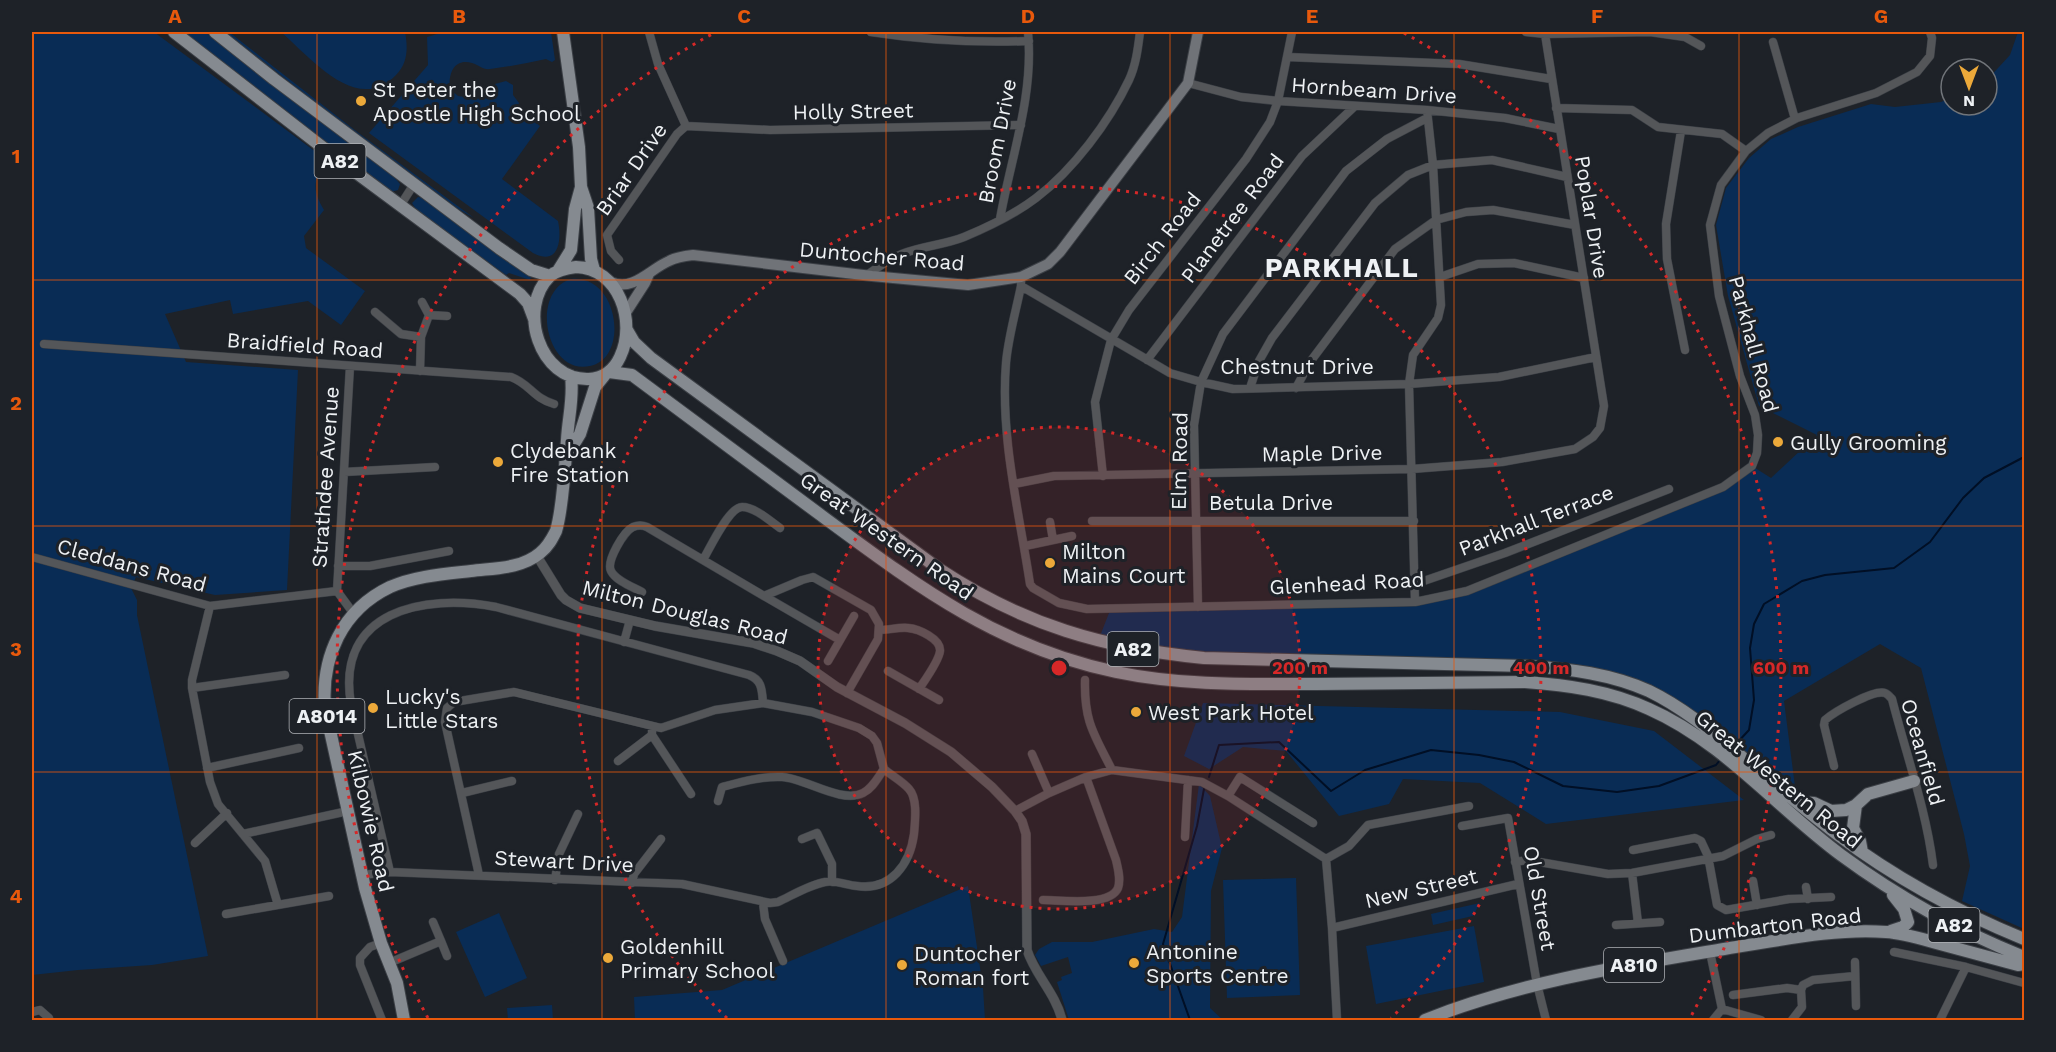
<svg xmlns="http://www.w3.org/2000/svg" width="2056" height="1052" font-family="'Work Sans',sans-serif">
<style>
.green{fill:#092c55}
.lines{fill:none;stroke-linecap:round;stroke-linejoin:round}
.stream{stroke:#010f25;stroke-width:2}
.minor-casing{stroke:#3b3f45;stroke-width:9}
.tertiary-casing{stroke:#3b3f45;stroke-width:10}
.secondary-casing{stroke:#3b3f45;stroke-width:12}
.primary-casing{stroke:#3b3f45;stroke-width:14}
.minor{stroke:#545659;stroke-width:8}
.tertiary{stroke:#545659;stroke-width:9}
.secondary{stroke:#707378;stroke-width:10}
.primary{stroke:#858a90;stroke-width:12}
.grid{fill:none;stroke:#e8590c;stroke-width:1.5;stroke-opacity:0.55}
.ring{fill:none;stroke:#d62828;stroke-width:3;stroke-dasharray:3 6}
.poi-dot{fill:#eca93a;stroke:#1e2228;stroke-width:2}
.labels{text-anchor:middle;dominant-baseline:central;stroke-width:6;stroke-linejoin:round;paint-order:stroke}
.shield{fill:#1e2228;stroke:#b0b3b7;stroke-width:1.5}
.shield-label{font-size:20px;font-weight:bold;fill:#eef1f4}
.poi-label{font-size:21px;fill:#eef1f4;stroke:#1e2228;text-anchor:start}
.street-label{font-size:21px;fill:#eef1f4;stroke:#1e2228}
.district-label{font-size:27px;font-weight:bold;letter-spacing:1.5px;fill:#eef1f4;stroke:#1e2228}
.centre{fill:#d62828;stroke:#1e2228;stroke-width:3}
.ring-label{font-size:18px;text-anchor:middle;font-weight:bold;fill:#d62828;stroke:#1e2228;stroke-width:6;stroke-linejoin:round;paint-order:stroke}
.neatline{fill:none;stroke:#e8590c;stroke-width:2}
.grid-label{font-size:20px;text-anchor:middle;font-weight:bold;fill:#e8590c}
</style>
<rect width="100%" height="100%" fill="#1e2228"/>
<path class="green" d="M32,32H154L324,158C316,181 310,187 324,210L304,236L306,248L365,291L341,325L308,301L233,314L230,300L165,314L186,362L298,370L287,590L215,595L136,577L131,588L137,600V615L208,956L152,965L78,970L32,975Z
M183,32H205L262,77L395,178L400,184L398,190L391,192Z
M225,32H229L356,131L474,218L458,209L355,133Z
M281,32H405C408,47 408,63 396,75C357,116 310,57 281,32Z
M444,32H551L555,60L552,62L546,59C527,63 508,67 490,69C483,70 479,65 472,63C454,58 448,74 450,89L458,96L471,98L479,93L484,87L506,81L513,85V95L519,103L517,108L540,126L502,179L558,221C562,239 559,267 533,253L369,133L428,65L427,37Z
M2018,32H2024V929L1962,901L1970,866L1964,834L1921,668L1880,644L1784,701L1797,802L1684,711L1593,674L1204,658L1098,641L1111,608L1415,602L1467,591L1723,487L1752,466L1771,478L1817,435L1759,406L1728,296L1716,225L1726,188L1749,158L1771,139L1798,127L1871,104L1895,107L1941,102L1951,98V105H1987V80L2010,55Z
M418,197L423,198L493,251L531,277L530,280L509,273L506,275L417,211L412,203Z
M571,279C619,274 630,358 590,366C546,376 529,292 571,279Z
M1203,703L1560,712L1654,731L1744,800L1546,824L1480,783L1403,779L1389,804L1339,816L1286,751L1243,747L1209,769L1184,756Z
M1199,784L1210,796L1222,848L1211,891L1210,1008L1223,1020H1069L1057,982L1062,980L1061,977L1072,973L1068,957L1041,966L1035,955L1039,949L1052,942H1092L1154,929L1172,932L1182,917Z
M1296,878L1300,995L1227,998L1223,880Z
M968,886L983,988L985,1020H635L634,997L722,990Z
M1480,903L1473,916L1433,925L1431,914Z
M499,913L527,978L485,997L456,932Z
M1474,926L1484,982L1376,1004L1366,946Z
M552,1005L553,1020H508L507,1008Z"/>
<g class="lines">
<path class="stream" d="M1735,745L1749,730L1754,700L1750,648L1754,624L1764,604L1802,581L1825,575L1894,568L1930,542L1963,498L1984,478L2024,457
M1209,777L1219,745L1279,742L1331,791L1365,770L1431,750L1479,755L1514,762L1563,786L1617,792L1659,786L1716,765L1720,760
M1190,1020L1163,944L1197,826L1204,789"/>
<g class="minor-casing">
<path id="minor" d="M871,32C923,40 975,43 1029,41
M1526,32L1545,34L1650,32L1685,37L1701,46
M1773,42L1795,119
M1287,57L1459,64L1551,79
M1188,83L1241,97L1278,101L1427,110L1505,118L1559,129
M1556,108L1632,110L1658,127L1722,134L1746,151
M686,126L770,130L1021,125
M1681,131L1666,224L1667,259L1685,350
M400,206L414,184
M1000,219C1011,157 1034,96 1028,32
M619,260L611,251L607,235L677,134L686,126L658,64L649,32
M867,275C878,267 889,259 902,254C922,246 944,245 964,237C988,227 1015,214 1036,198C1073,170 1109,122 1129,80C1136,65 1138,48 1140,32
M1021,277V286C1016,311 1008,338 1006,363C1000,437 1019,511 1030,584L1033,588L1059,603L1087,609L1415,602L1467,591L1723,487L1752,466L1757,453L1758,435L1755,415L1740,376L1719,296L1710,225L1721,185L1746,151L1768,133L1797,118L1876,93L1917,72L1930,56L1932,38L1930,32
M1440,277L1478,264L1514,263L1584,278
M1021,286L1170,373L1201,382L1233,389L1409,384L1499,377L1596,357
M422,302L429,315
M375,312L401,334L421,337
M44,344L511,377C530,384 533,398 554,404
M1147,360L1302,156L1355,106
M420,371L421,337L429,315L447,316
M1250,388L1259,361L1272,338L1375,203L1408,175L1433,165L1492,160L1567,177
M1296,388L1310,362L1395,249L1436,220L1466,212L1493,210L1575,225
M344,472L435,467
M1103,476L1095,402L1111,340L1129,310L1246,159L1270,122L1278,101L1292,32
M1014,484L1054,476L1412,469L1502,462L1575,449L1593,437L1600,428L1604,406L1545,34
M1092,521H1414
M1050,522L1053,540
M1025,546L1072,536
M32,557L210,606L337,591L354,614
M703,560C710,548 729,507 742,507C755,507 770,521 780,528
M338,566H370L449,551
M1415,584L1505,553L1669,489
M337,591L350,366
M642,592C633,587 616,581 611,571C606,561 624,531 633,527C638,525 642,525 647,527L764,596L802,580L813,577L871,610L879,624L878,639L847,693
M764,596L840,640
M1415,602L1409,384L1413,355L1438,318L1441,305L1433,165L1427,110
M210,606L192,680V688L210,782L218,804L265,861L278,905
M1198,607L1194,425L1201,382L1223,334L1346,171L1387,139L1427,118
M880,630C889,630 899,627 908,628C919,629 941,639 940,651C939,661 925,680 919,689
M624,642L630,620
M828,661L854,616
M888,671L939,700
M1085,680C1084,722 1094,734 1112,770
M192,688L285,675
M325,708L351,704
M652,726V735L691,794
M1032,754L1049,793
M618,761L652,735
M1834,766L1824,725L1825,720C1834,712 1874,689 1885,693C1888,694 1890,697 1892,699C1906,754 1926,809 1933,865
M207,768L299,748
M462,793L512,781
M1228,796L1240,777L1313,823
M718,801L722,787C741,782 762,776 782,777C805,778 841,804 863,793C873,788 878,777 884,769
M1015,811L1049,793L1086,777L1112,770L1202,782L1228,796L1326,859
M1462,826L1508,818L1537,984L1546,1020
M243,834L348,811
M1185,837L1188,780
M802,839L817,833L832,864V882
M195,843L227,813
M1633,850L1695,838L1701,841L1708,856L1717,905L1726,910L1789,899L1831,897
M1326,859L1332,928L1337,1020
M1326,859L1349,846L1368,825L1469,806
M1515,862L1528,860L1608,874L1632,873L1723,856L1757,839L1771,835
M390,872L351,704C335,611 424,593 496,607L749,675C762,680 762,690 763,703
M1632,873L1638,923
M362,875L390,872L682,884L770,903L778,902C793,895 809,885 825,882C836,880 846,885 857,886C891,891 910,864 914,834C915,821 918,799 909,789C902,781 892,776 884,769
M479,875L445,722L447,708L454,702L514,692L661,728L715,710L763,703L812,712L859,728L872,736L877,743L884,769
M555,880L559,854L578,814
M1753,881L1757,905
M632,883L634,874L661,839
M1806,887L1808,899
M1043,900C1060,900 1110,907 1118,888C1121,879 1118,869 1116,860L1086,777
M763,903L765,919L783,961
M226,914L329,896
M1616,925L1660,922
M1332,928L1518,884
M441,941L447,956
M381,943L370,947L360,958V965L382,1020
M1710,952L1722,1009L1713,1020
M1894,952L1966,967L2024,983
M1855,962L1856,1006
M389,963L441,941L433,922
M1733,995L1787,988L1801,990
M1722,1009L1761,1020
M32,1012L40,1010L49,1018V1020
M1792,1020L1802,1007L1801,990L1803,985L1813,980L1855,976
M1940,1020L1966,967"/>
</g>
<g class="tertiary-casing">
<path id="tertiary" d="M537,556L561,595L566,600L580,608L655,626L753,643L777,651L800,661L837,687L905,723L951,752L992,787L1015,811L1022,821L1026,834L1027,950C1035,975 1056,994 1062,1020"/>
</g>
<g class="secondary-casing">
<path id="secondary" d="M611,282C633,292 650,269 669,261C676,257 684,256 693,255L872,276L968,285L1021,277L1048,264L1060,252L1188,83L1198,32
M625,314L645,283L649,274"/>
</g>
<g class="primary-casing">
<path id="primary" d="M174,32L335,157L520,294L528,303L534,319
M215,32L274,79L499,248L531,270L550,276
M563,32L579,147L581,187L588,208L591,259L594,270
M576,267C619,268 637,322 620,357C614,370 604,378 589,379C539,381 517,308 550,276C557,270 568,268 576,267Z
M558,271L571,250L575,209L581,187
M627,330L634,342L651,358L939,569C1024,625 1103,648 1204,658L1529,666C1570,669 1611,674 1649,691C1684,708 1713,733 1742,757C1773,783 1805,810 1838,835C1895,878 1958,912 2024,939
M609,372L632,375C696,422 759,469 822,516C917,586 997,647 1116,672C1183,686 1250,684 1318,684C1387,683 1456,683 1525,682C1568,685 1610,691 1649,709C1724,742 1777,808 1841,855C1898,897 1959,931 2024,957
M568,454L580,434L595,387L604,376
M1797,802L1814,803L1831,811L1846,810L1856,805L1868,794L1914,781
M1856,805L1853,828L1860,841L1862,852
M1891,931L1903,927L1908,922L1904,909L1893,895
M404,1020L397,983L381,943L365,888L325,708C321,657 342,610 390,587C415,576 444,574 471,571C494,568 521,569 540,553C548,547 552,539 556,531C563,508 565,465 567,440C568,418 574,398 571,376
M1425,1020C1520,982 1623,966 1724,949C1777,941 1833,928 1886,932C1904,933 1922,939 1940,944C1966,951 1992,958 2018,965L2024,964"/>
</g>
<use href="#minor" class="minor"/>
<use href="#tertiary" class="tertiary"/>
<use href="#secondary" class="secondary"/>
<use href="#primary" class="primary"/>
</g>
<path class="grid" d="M317,32V1020M602,32V1020M886,32V1020M1170,32V1020M1454,32V1020M1739,32V1020M32,280H2024M32,526H2024M32,772H2024"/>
<circle cx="1059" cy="668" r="241" fill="#d62828" fill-opacity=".12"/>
<g class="ring">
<circle cx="1059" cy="668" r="241"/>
<path d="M727 1018A482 482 0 1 1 1391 1018"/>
<path d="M428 1018A722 722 0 0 1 714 33M1404 33A722 722 0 0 1 1690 1018"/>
</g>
<g class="poi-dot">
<circle cx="361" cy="101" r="6"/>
<circle cx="1778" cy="442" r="6"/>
<circle cx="498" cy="462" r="6"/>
<circle cx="1050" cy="563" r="6"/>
<circle cx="373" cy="708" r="6"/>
<circle cx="1136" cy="712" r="6"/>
<circle cx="608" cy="958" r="6"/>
<circle cx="1134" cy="963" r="6"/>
<circle cx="902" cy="965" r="6"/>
</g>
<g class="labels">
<g class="shield">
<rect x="314.5" y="144" width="51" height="34" rx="4.5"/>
<rect x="1107.5" y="632" width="51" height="34" rx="4.5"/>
<rect x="289.5" y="699" width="75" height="34" rx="4.5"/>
<rect x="1928.5" y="908" width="51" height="34" rx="4.5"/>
<rect x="1604" y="948" width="60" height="34" rx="4.5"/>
</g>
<g class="shield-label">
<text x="340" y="161">A82</text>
<text x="1133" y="649">A82</text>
<text x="327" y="716">A8014</text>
<text x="1954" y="925">A82</text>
<text x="1634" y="965">A810</text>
</g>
<g class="poi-label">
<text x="373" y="89">St Peter the<tspan x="373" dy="24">Apostle High School</tspan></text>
<text x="1790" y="442">Gully Grooming</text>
<text x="510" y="450">Clydebank<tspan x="510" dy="24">Fire Station</tspan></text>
<text x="1062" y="551">Milton<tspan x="1062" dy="24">Mains Court</tspan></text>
<text x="385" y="696">Lucky's<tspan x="385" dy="24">Little Stars</tspan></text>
<text x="1148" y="712">West Park Hotel</text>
<text x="620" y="946">Goldenhill<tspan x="620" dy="24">Primary School</tspan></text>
<text x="1146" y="951">Antonine<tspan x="1146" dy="24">Sports Centre</tspan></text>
<text x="914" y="953">Duntocher<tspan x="914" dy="24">Roman fort</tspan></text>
</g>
<g class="street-label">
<text transform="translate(1374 90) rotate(4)">Hornbeam Drive</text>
<text transform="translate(853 111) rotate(-1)">Holly Street</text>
<text transform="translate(997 141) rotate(-79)">Broom Drive</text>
<text transform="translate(631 169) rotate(-55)">Briar Drive</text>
<text transform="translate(1592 217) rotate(81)">Poplar Drive</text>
<text transform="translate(1232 218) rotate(-53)">Planetree Road</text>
<text transform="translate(1162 238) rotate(-52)">Birch Road</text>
<text transform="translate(882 256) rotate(5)">Duntocher Road</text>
<text transform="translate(1754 344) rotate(75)">Parkhall Road</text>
<text transform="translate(305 345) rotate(4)">Braidfield Road</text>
<text x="1297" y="366">Chestnut Drive</text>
<text transform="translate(1322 453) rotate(-1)">Maple Drive</text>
<text transform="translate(1179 461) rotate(-89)">Elm Road</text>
<text transform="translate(325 477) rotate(-86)">Strathdee Avenue</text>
<text x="1271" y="502">Betula Drive</text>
<text transform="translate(1536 520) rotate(-21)">Parkhall Terrace</text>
<text transform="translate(887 536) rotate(35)">Great Western Road</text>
<text transform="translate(132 565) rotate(15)">Cleddans Road</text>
<text transform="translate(1347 583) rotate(-3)">Glenhead Road</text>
<text transform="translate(685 612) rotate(14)">Milton Douglas Road</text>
<text transform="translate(1923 752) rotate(74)">Oceanfield</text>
<text transform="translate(1779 779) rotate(39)">Great Western Road</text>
<text transform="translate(371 821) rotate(77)">Kilbowie Road</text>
<text transform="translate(564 861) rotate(3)">Stewart Drive</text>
<text transform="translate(1421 888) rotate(-13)">New Street</text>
<text transform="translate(1540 898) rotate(80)">Old Street</text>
<text transform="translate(1775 925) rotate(-7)">Dumbarton Road</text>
</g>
<g class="district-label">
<text x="1342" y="268">PARKHALL</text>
</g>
</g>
<circle cx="1059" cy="668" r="9" class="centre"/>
<g class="ring-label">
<text x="1300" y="674">200 m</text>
<text x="1541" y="674">400 m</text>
<text x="1781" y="674">600 m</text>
</g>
<rect width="2056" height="1052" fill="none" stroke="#1e2228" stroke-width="66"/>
<g transform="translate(1969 87) rotate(180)"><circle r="28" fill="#1e2228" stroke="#71757a" stroke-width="1.5"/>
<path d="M0-4.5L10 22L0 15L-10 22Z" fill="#eca93a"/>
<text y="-9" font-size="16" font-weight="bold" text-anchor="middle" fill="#eef1f4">N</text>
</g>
<rect x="33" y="33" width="1990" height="986" class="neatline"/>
<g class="grid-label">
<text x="175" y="23">A</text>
<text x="459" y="23">B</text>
<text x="744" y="23">C</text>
<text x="1028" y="23">D</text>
<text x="1312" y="23">E</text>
<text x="1597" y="23">F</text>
<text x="1881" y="23">G</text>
<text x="16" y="163">1</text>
<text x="16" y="410">2</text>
<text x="16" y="656">3</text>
<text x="16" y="903">4</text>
</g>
</svg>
